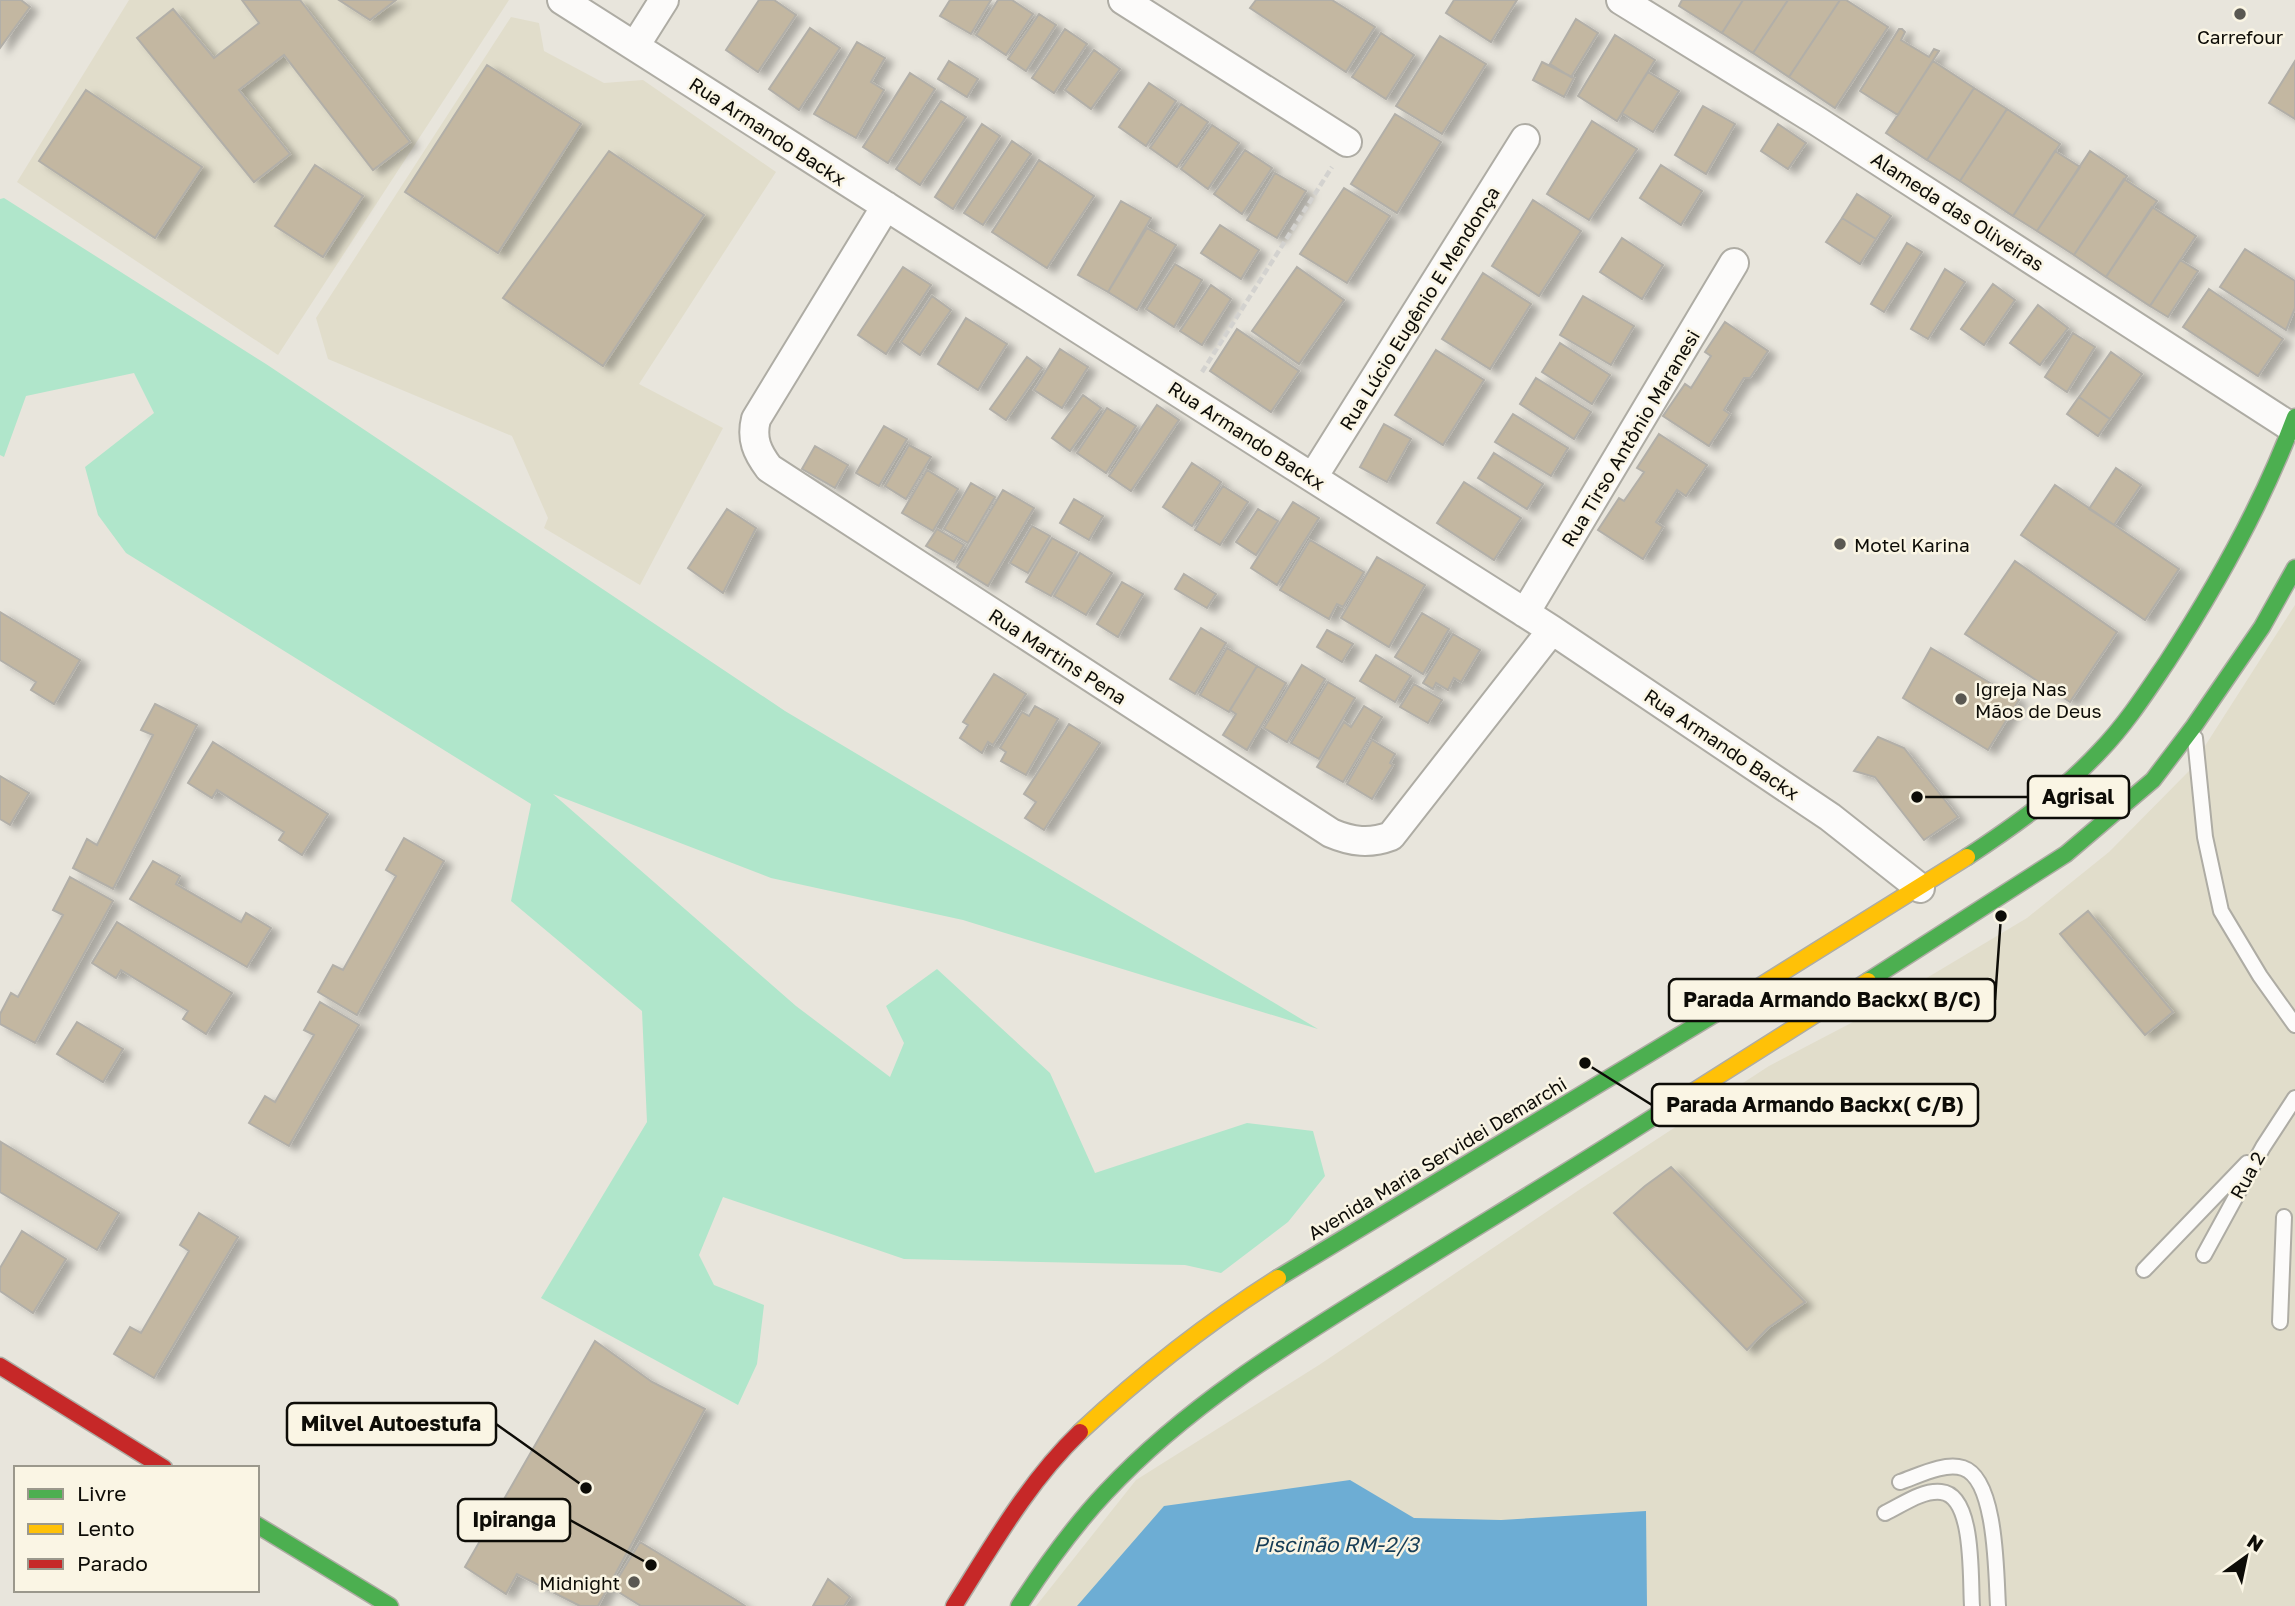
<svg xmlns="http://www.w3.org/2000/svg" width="2295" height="1606" font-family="'Golos Text',sans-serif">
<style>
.built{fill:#e1ddcb}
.green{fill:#b0e6cb}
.water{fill:#6dadd4}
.building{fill:#c3b7a1;stroke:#b2afa8;stroke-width:2;filter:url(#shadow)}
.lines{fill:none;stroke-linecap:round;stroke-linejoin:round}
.lane-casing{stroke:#aeaca4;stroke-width:18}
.street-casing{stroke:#aeaca4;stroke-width:32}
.fast-casing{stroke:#aeaca4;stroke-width:19}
.slow-casing{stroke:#aeaca4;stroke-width:19}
.jam-casing{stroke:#aeaca4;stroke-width:19}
.path{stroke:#d3d2cf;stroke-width:4.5;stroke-dasharray:7 3.5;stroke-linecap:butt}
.lane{stroke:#fcfbfa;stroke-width:14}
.street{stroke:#fcfbfa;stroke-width:28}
.fast{stroke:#4caf50;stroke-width:16}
.slow{stroke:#ffc107;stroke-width:16}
.jam{stroke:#c62828;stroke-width:16}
.poi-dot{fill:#5a5852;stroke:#faf5e4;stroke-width:2.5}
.labels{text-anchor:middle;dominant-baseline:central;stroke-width:5;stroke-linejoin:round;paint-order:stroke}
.poi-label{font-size:19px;fill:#0d0c07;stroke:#faf5e4;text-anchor:start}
.street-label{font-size:19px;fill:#0d0c07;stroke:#faf5e4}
.water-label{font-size:21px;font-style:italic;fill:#163d56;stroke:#faf5e4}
.leader{fill:none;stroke:#0d0c07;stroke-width:2.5}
.callout-dot{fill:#0d0c07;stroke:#faf5e4;stroke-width:2.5}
.callout{fill:#faf5e4;stroke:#0d0c07;stroke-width:2.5}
.callout-label{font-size:21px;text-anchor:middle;font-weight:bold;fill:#0d0c07}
</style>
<defs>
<filter id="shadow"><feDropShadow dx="8" dy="4.5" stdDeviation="3.5" flood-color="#0004"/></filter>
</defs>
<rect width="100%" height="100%" fill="#e8e5dc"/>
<path class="built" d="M129,0H509L278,355L17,182Z
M511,17L539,23L544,51L604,83L643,80L776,172L639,384L723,428L640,585L544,528L548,518L512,436L328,359L316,318Z
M2295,605V1606H1036L1136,1480L1319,1365L1579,1190L1769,1066L1853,1022L2027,918L2109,852L2189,771Z"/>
<path class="green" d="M4,198L266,364L785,711L1318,1029L963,920L771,878L553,794L796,1006L890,1077L904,1043L886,1006L937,969L1050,1073L1095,1173L1247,1123L1313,1131L1325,1176L1288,1222L1221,1273L1185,1265L904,1259L723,1197L699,1255L714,1285L764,1305L757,1364L738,1405L541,1298L647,1122L642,1011L511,901L531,804L126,553L98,515L85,467L154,413L134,373L26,396L4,457L0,455V199Z"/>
<path class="water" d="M1350,1480L1414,1518L1501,1520L1646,1511L1647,1606H1077L1164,1506Z"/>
<path class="building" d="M0,0H21L30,7L0,48Z
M242,0H300L410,142L373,170L284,55L239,90L290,154L254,182L137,38L173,9L214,58L259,23Z
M339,0H396L370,20Z
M759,0H774L796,15L758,72L726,50Z
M950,0H991L971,34L940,16Z
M998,0H1012L1033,14L1006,55L976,35Z
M1256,0H1332L1375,27L1346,72L1250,8Z
M1454,0H1517L1491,42L1446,13Z
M1682,0H1743L1722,33L1679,6Z
M1743,0H1788L1753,53L1722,33Z
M1788,0H1840L1789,77L1753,53Z
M1840,0H1846L1888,27L1835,108L1789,77Z
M1039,14L1056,25L1026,71L1008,59Z
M1576,19L1598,33L1571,77L1550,64Z
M810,28L840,48L799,110L769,89Z
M1065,29L1087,44L1054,93L1032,78Z
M1899,29H1902L1905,32L1901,40L1929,57L1934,49L1939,51L1898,115L1860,91Z
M1381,33L1414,55L1386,99L1352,77Z
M1615,35L1655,60L1617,121L1578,96Z
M1440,36L1486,64L1442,134L1396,106Z
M857,42L885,58L871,82L884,90L856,138L814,114Z
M1094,50L1120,69L1091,109L1065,90Z
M949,61L978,79L967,97L938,79Z
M1933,61L1974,88L1927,160L1886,133Z
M2295,61V119L2269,103Z
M1542,62L1574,78L1564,97L1533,80Z
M487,65L581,124L498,253L405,192Z
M1648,72L1679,91L1653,132L1622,113Z
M910,73L935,89L888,163L863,147Z
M1149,83L1176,101L1146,146L1119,127Z
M1974,88L2007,109L1960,181L1927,160Z
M86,90L202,167L155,238L39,161Z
M941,101L966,117L920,185L896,169Z
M1181,104L1208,122L1177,167L1150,148Z
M1703,106L1735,124L1706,174L1675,155Z
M2007,109L2060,144L2013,216L1960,181Z
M1395,114L1441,142L1397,213L1351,184Z
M1592,121L1637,149L1589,220L1547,194Z
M982,124L1000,136L953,209L935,197Z
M1778,124L1806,143L1788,169L1761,151Z
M1212,125L1239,143L1208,189L1181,169Z
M1012,141L1031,154L983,225L964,213Z
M1245,150L1272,168L1242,214L1214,194Z
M609,151L704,215L603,366L503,298Z
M2055,151L2080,167L2037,231L2013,216Z
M2090,151L2127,176L2074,255L2037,231Z
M1039,160L1094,196L1047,268L992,232Z
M315,165L363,196L323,257L275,226Z
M1661,165L1702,191L1681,225L1640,198Z
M1275,173L1306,191L1277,238L1247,220Z
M2124,179L2157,201L2106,277L2074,255Z
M1344,188L1390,216L1347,283L1300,254Z
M1857,194L1891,216L1876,239L1842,218Z
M1533,200L1581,231L1539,296L1492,266Z
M1121,201L1151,218L1108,292L1078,275Z
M2152,207L2196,236L2150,306L2106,277Z
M1842,218L1876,239L1860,264L1826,242Z
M1220,225L1259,250L1241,279L1201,253Z
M1147,228L1176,245L1137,310L1108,292Z
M1622,238L1663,265L1642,299L1600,272Z
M1907,243L1922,252L1884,312L1871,304Z
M2245,249L2295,281V308L2286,330L2220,287Z
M2180,260L2198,271L2168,317L2150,306Z
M1175,264L1202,280L1174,327L1146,309Z
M903,267L931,285L886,354L858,335Z
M1297,267L1344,300L1299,364L1252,331Z
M1945,269L1965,282L1928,339L1911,329Z
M1483,273L1531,304L1490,369L1442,339Z
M1993,284L2015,300L1984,345L1961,329Z
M1211,285L1231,299L1202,345L1180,331Z
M2209,289L2283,339L2258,376L2183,327Z
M932,296L951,310L920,355L901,342Z
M1583,296L1634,326L1611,365L1560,335Z
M2038,305L2068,328L2040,365L2010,343Z
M966,318L1007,344L978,390L938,364Z
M1725,322L1768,351L1750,378H1744L1724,410L1730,414L1709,446L1663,416L1685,384L1691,388L1711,356L1705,352Z
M1237,329L1299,371L1271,412L1210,371Z
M2073,333L2095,347L2067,392L2045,377Z
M1560,343L1610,375L1592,404L1542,372Z
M1060,349L1088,367L1062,408L1034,390Z
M1436,350L1484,380L1443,445L1395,415Z
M2111,352L2142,374L2110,419L2079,397Z
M1027,357L1042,368L1006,420L990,409Z
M1536,378L1591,412L1574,439L1520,404Z
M1083,395L1101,408L1070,451L1052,438Z
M2079,397L2110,419L2098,436L2067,414Z
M1157,405L1179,420L1131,491L1109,476Z
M1107,408L1136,426L1106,473L1077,453Z
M1513,414L1568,448L1551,476L1495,442Z
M1384,424L1411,439L1387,482L1360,467Z
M884,426L907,439L879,486L856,473Z
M1659,434L1707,465L1686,496L1677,490L1656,522L1663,527L1643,559L1598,530L1619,498L1624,501L1644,472L1637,468Z
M909,445L931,457L906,499L885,486Z
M815,446L848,465L835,488L802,469Z
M1494,453L1543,484L1527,509L1478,478Z
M1192,463L1221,482L1192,526L1163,507Z
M2116,468L2141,485L2114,525L2089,509Z
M927,470L958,489L933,531L902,513Z
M1464,482L1521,518L1494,560L1437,523Z
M971,483L995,497L968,543L944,529Z
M2055,485L2179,569L2145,620L2021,535Z
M1223,486L1248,502L1220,545L1195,530Z
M1003,490L1034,508L988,586L957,567Z
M1074,499L1103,516L1089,540L1060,523Z
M1293,502L1319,518L1277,585L1251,568Z
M727,509L756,528L723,593L688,568Z
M1258,509L1278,521L1256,555L1236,542Z
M1032,526L1050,536L1028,573L1010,563Z
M937,529L964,545L954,562L926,546Z
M1052,538L1077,552L1051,596L1026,582Z
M1310,540L1364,572L1343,607L1337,604L1329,619L1280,590Z
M1080,553L1112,573L1086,615L1054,596Z
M1377,557L1425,585L1389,647L1341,618Z
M2015,561L2117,632L2070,702L1965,634Z
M1184,574L1216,594L1207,608L1175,589Z
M1122,582L1143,594L1118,637L1097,624Z
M0,612L80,660L54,704L31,690L36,682L0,660Z
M1422,613L1449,629L1423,674L1395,657Z
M1201,628L1226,643L1195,694L1170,679Z
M1327,630L1353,644L1342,662L1317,647Z
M1453,634L1480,650L1461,682L1454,678L1448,690L1436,683L1433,689L1423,683Z
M1227,648L1257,666L1229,712L1200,695Z
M1931,648L2019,700L1988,750L1903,698Z
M1376,655L1411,676L1395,702L1360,681Z
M1302,665L1325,679L1287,742L1264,728Z
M1257,666L1286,683L1247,750L1223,735L1236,714L1230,710Z
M994,674L1026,694L993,745L988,742L982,753L960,738L968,725L963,722Z
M1328,682L1355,698L1319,759L1291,743Z
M1414,684L1442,700L1428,723L1400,707Z
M155,704L197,725L113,889L73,868L87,839L97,845L153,735L141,730Z
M1035,706L1058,719L1026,775L1001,761L1006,752L1000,748L1022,712L1029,716Z
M1364,706L1382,717L1343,782L1317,767L1344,722L1351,727Z
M1069,724L1100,743L1044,830L1025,818L1036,802L1024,794Z
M1878,737L1904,748L1958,817L1924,840L1875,777L1854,771Z
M1372,740L1395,754L1390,763L1393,765L1372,799L1347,784Z
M213,742L328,814L302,855L279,840L284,832L217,790L212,798L188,783Z
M0,776L29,793L10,825L0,819Z
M404,838L444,861L357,1015L318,992L333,965L343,970L396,876L386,870Z
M153,861L180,876L176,884L241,922L246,913L271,928L247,967L130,899Z
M70,877L113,901L35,1043L0,1024V1014L11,993L18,997L63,915L53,910Z
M2088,911L2173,1012L2145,1035L2060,934Z
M117,922L232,993L206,1034L183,1019L188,1011L121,970L116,978L92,963Z
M320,1002L359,1025L289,1146L249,1123L265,1096L275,1102L314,1035L304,1030Z
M77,1022L123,1049L103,1082L57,1054Z
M1,1142L119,1213L97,1250L0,1192Z
M1671,1167L1805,1302L1768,1328L1747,1350L1614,1213L1645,1186Z
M199,1213L238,1237L154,1378L114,1354L130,1327L141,1333L189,1251L180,1245Z
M22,1231L66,1259L33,1313L0,1291V1268Z
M595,1341L652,1382L705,1409L598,1606H580L517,1574L506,1594L465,1567Z
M640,1542L736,1600L745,1606H641L612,1588Z
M828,1579L850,1597L844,1606H813Z"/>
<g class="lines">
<g class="lane-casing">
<path id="lane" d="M2195,738L2205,837L2221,911L2260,976L2295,1025
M2204,1255L2263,1147L2295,1098
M2144,1270L2247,1163
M2280,1322L2284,1217
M1900,1482C1918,1476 1944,1462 1963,1468C1997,1479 1996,1576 1998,1606
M1885,1513C1902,1505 1922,1490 1941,1492C1975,1495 1970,1580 1972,1606"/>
</g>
<g class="street-casing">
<path id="street" d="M562,0L1552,630L1830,817L1920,888
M1123,0L1347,142
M1621,0L1817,121L2291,427
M635,46L664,0
M886,206L756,419C751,439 757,452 769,468L1331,833C1352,842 1370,844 1391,836L1552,630
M1313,477L1525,139
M1525,613L1734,263"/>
</g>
<g class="fast-casing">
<path id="fast" d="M1967,857C2014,826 2062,792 2100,751C2126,724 2146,693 2167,662C2217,585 2263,503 2295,417
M1868,981L2066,854L2153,780L2194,726L2262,627L2295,568
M1278,1278L1738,1000
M257,1525L390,1606
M1019,1606C1045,1566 1073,1527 1106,1492C1191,1401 1299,1337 1404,1272C1499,1213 1594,1156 1688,1095"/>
</g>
<g class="slow-casing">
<path id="slow" d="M1738,1000L1967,857
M1688,1095L1868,981
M1080,1432C1141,1375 1207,1323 1278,1278"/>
</g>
<g class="jam-casing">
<path id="jam" d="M0,1366L164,1468
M954,1606C992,1546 1028,1482 1080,1432"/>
</g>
<path class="path" d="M1202,372L1332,167"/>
<use href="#lane" class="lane"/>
<use href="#street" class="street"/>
<use href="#fast" class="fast"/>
<use href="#slow" class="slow"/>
<use href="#jam" class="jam"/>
</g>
<g class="poi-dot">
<circle cx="2240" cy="14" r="7"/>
<circle cx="1840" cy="544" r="7"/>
<circle cx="1961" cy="699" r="7"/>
<circle cx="634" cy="1582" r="7"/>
</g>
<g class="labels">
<g class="poi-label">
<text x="2240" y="36" text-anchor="middle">Carrefour</text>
<text x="1854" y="544">Motel Karina</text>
<text x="1975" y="688">Igreja Nas<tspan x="1975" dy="22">Mãos de Deus</tspan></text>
<text x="620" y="1582" text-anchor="end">Midnight</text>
</g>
<g class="street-label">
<text transform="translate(768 131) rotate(33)">Rua Armando Backx</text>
<text transform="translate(1958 211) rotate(33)">Alameda das Oliveiras</text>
<text transform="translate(1419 308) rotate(-58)">Rua Lúcio Eugênio E Mendonça</text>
<text transform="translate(1247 435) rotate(33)">Rua Armando Backx</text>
<text transform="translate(1630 438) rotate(-59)">Rua Tirso Antônio Maranesi</text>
<text transform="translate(1058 656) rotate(33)">Rua Martins Pena</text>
<text transform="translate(1722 744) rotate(34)">Rua Armando Backx</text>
<text transform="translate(1437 1158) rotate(-31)">Avenida Maria Servidei Demarchi</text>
<text transform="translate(2247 1175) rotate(-61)">Rua 2</text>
</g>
<g class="water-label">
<text x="1336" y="1544">Piscinão RM-2/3</text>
</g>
</g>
<path class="leader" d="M1917 797L2028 797M2001 916L1995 1000M1585 1063L1652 1105M586 1488L496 1424M651 1565L570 1520"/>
<g class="callout-dot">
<circle cx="1917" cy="797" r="7"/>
<circle cx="2001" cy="916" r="7"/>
<circle cx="1585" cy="1063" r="7"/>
<circle cx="586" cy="1488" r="7"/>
<circle cx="651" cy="1565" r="7"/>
</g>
<g class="callout">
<rect x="2028" y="776" width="101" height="42" rx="7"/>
<rect x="1669" y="979" width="326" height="42" rx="7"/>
<rect x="1652" y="1084" width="326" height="42" rx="7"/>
<rect x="287" y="1403" width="209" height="42" rx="7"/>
<rect x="458" y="1499" width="112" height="42" rx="7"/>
</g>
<g class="callout-label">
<text x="2078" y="804">Agrisal</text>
<text x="1832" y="1007">Parada Armando Backx( B/C)</text>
<text x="1815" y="1112">Parada Armando Backx( C/B)</text>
<text x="391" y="1431">Milvel Autoestufa</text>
<text x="514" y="1527">Ipiranga</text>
</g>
<rect x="14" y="1466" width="245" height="126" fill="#faf5e4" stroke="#9b988c" stroke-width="2"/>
<rect x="28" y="1489" width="35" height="10" fill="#4caf50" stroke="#9b988c" stroke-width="2"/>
<text x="77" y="1501" font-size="21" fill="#0d0c07">Livre</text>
<rect x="28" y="1524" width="35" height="10" fill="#ffc107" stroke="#9b988c" stroke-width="2"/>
<text x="77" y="1536" font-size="21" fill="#0d0c07">Lento</text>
<rect x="28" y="1559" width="35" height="10" fill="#c62828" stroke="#9b988c" stroke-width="2"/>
<text x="77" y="1571" font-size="21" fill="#0d0c07">Parado</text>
<g transform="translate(2246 1557) rotate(33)" stroke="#faf5e4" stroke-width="5" paint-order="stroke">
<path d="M0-5L12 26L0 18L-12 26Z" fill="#0d0c07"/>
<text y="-10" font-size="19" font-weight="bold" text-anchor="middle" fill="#0d0c07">N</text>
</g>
</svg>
